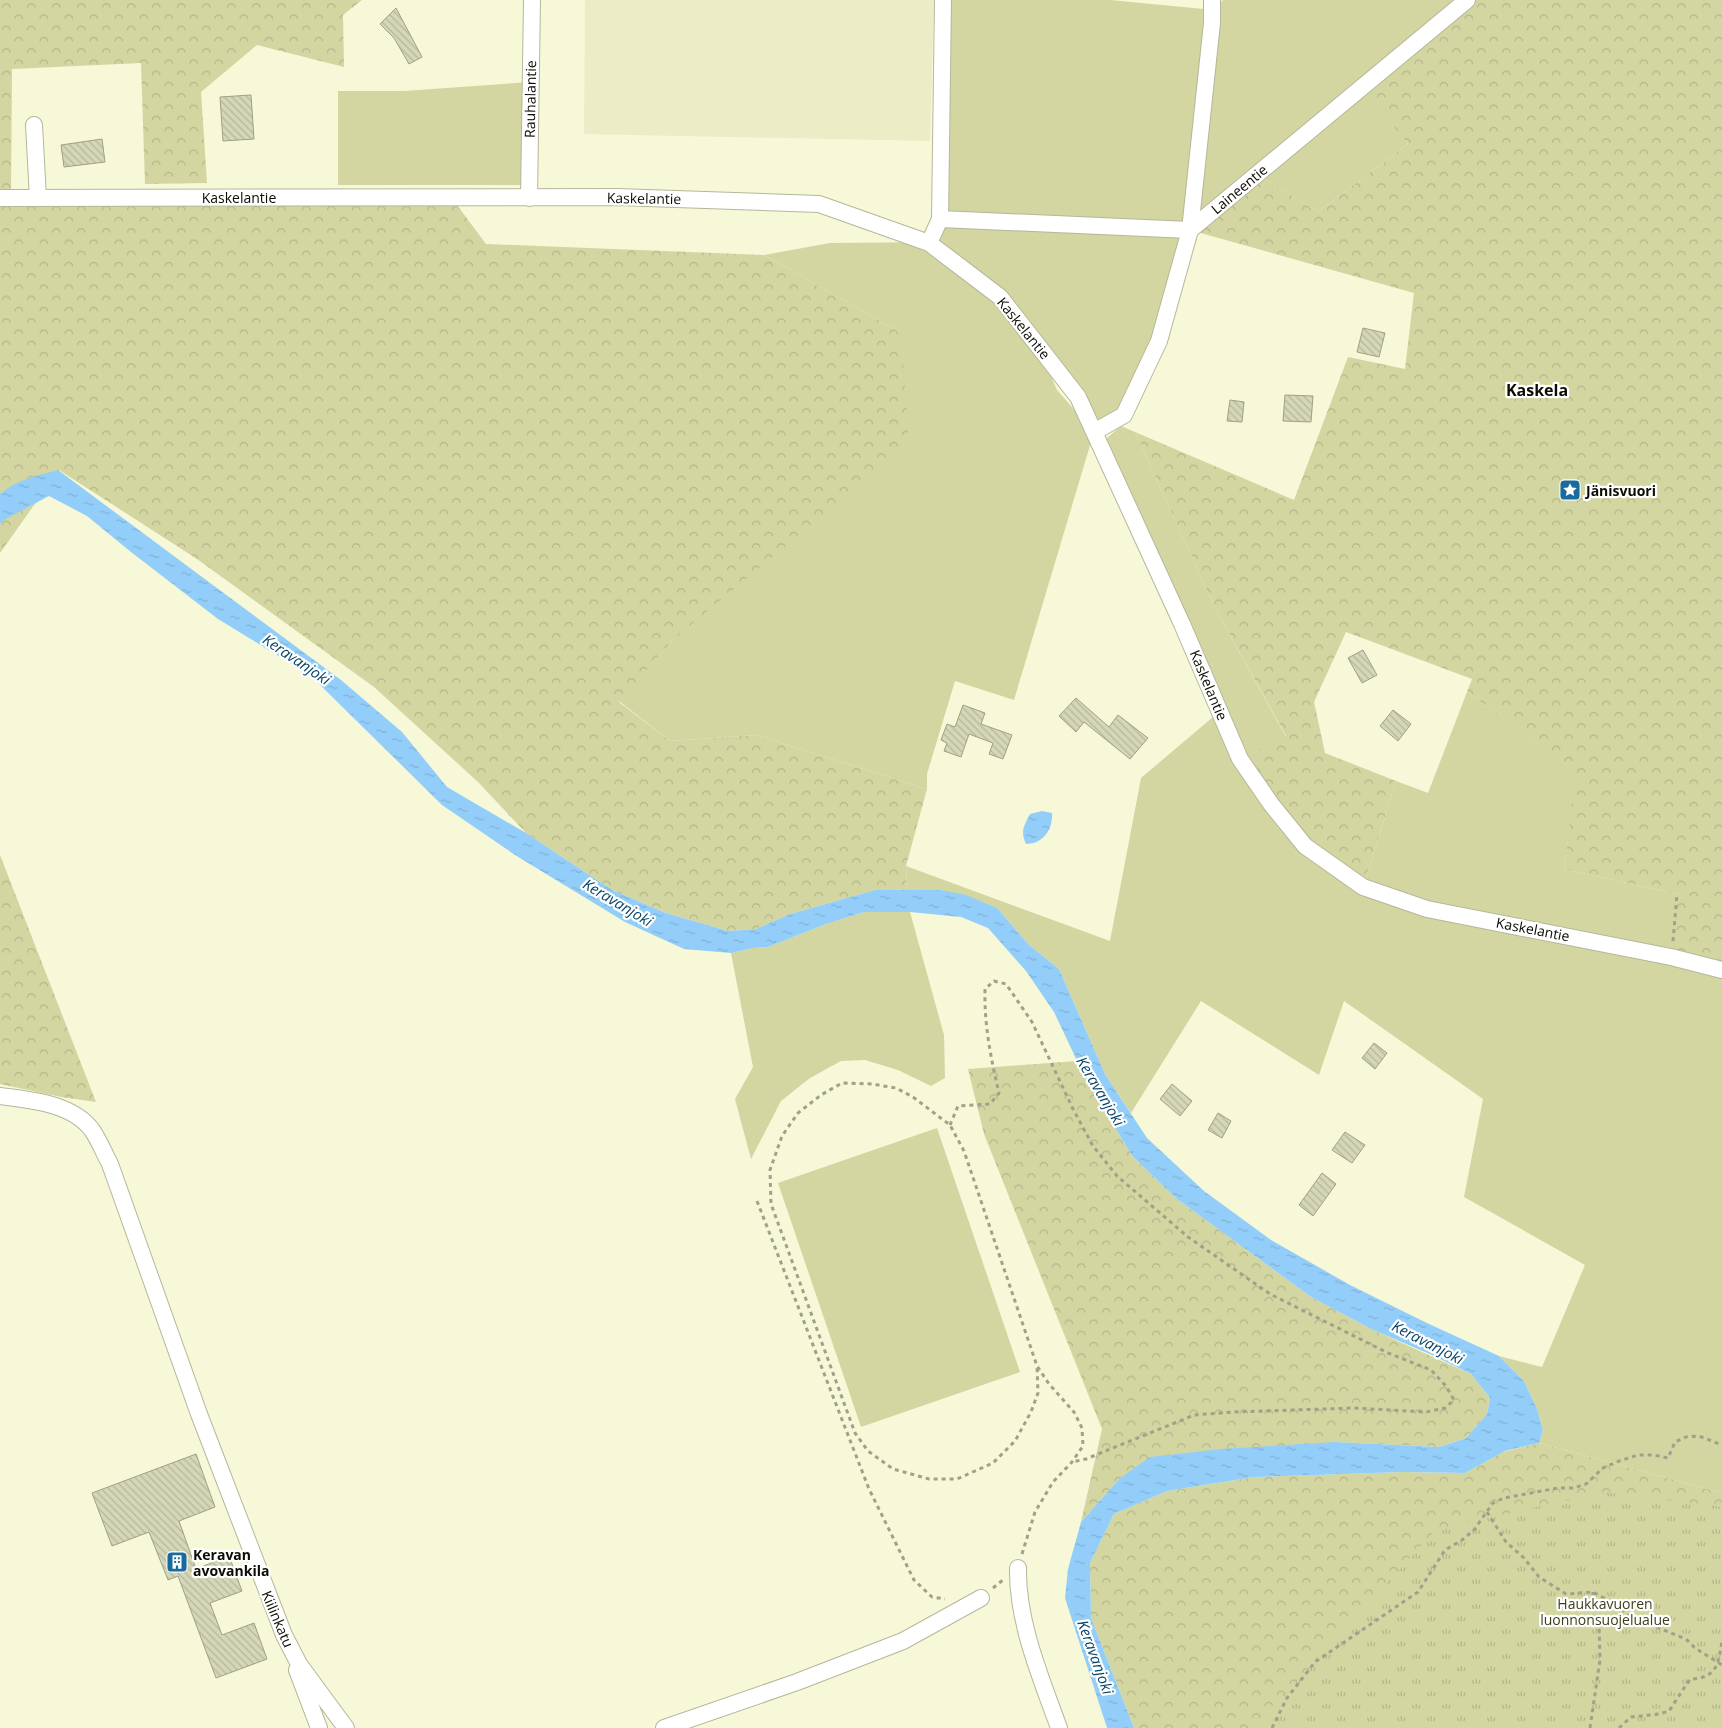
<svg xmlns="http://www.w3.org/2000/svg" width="1722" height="1728" font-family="'Open Sans',sans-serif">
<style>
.built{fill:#ebedc6}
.green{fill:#d3d6a1;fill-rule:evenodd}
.forest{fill:url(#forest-crowns)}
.park{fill:url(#park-tufts)}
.water{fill:url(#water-ripples)}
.building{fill:url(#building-back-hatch);stroke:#9fa183}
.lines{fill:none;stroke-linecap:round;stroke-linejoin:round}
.minor-casing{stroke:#b6b799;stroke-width:18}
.path{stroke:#a0a189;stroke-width:3;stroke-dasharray:4 4;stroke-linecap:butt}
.minor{stroke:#fff;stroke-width:16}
.labels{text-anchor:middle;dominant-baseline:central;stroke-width:4.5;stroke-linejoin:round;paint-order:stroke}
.street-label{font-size:14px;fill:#0c0c03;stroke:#fff}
.poi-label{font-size:14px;font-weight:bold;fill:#0c0c03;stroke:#fff;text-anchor:start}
.park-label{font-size:14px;fill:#3e3f1a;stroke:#fff}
.water-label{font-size:15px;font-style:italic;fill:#094669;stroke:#fff}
.quarter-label{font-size:16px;font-weight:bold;fill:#0c0c03;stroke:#fff}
</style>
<defs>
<pattern id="forest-crowns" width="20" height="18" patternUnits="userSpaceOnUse" patternTransform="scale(1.25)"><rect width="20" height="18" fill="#d3d6a1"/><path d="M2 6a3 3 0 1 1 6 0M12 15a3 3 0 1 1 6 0" fill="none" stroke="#b4b689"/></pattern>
<pattern id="park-tufts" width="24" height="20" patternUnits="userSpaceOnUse" patternTransform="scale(1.25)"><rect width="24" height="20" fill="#d3d6a1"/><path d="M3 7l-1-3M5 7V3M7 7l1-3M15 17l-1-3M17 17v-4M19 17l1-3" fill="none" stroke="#b4b689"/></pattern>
<pattern id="water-ripples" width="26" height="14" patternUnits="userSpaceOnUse" patternTransform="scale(1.25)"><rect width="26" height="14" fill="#93cefa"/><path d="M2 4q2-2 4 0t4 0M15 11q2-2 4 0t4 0" fill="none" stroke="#7eb0d5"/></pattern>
<pattern id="building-back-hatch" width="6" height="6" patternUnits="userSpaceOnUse" patternTransform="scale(1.25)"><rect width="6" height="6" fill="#d5d7b8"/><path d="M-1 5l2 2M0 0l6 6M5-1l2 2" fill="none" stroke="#b6b79d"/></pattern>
</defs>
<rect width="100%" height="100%" fill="#f6f8d8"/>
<path class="built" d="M585,0H934L930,141L584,134Z"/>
<path class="green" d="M943,0H1110L1214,10L1223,0H1467L1362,87L1408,144L1318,212L1257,174L1190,230L1124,415L1094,432L1014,700L955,681L927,774V789L756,735L670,741L619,701L674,639L901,333L764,255L830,243L940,242ZM1038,347L1092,430L1057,390Z
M530,82L529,185H338V91H404Z
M1121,426L1135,432L1215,608L1286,737L1240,759L1363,887L1396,781L1428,793L1467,692L1577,771L1564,869L1677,894L1672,957L1722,970V1493L1539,1443L1543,1430L1537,1409L1524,1381L1499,1356L1542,1367L1585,1265L1464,1197L1483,1099L1344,1001L1319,1075L1201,1001L1131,1113L1105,1074L1059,969L1029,945L997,908L941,890H907L906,866L1110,941L1141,778L1220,711L1100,444Z
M864,912H910L944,1035L945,1078L931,1086L898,1070L865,1060L841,1061L810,1078L781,1101L751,1159L735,1099L753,1067L731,953L753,948L768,947L826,924Z
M937,1128L1020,1372L861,1427L778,1183Z"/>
<path class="forest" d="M0,0H362L343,15L344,67L257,45L201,92L207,183L145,184L141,63L12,69L11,190H0Z
M1467,0H1722V970L1671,957L1677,894L1564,869L1576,771L1467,692L1472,679L1346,632L1314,702L1325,753L1396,781L1363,887L1305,846L1240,759L1286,736L1215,608L1135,432L1294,500L1348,357L1405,369L1414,293L1190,230L1257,174L1318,212L1408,144L1361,87Z
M0,197H451L486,244L764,255L901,333L909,443L674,639L619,702L670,741L756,735L927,789L906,866L907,890H875L790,914L756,929L728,931L666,913L612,890L526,833L478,782L374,687L197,559L59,470L0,553Z
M0,855L96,1102L61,1097L0,1084Z
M1077,1061L1088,1084L1133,1157L1177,1199L1311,1297L1371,1329L1471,1374L1490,1398L1487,1414L1466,1438L1439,1447L1336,1442L1119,1479L1081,1522L1102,1429L984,1134L968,1069Z
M1539,1443L1722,1493V1728H1134L1091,1618L1090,1563L1114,1514L1167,1491L1254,1477L1403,1472L1465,1473L1503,1452Z"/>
<path class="park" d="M1605,1492L1722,1507V1728H1252L1437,1529Z"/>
<path class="water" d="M58,470L341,680L402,732L447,787L526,833L612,890L666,913L728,931L756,929L790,914L875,890H941L966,895L997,908L1029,945L1059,969L1105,1074L1147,1138L1204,1191L1271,1240L1350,1285L1429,1324L1499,1356L1524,1381L1537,1409L1543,1430L1539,1443L1505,1451L1465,1473L1403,1472L1254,1477L1167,1491L1114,1514L1090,1563L1091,1618L1134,1728H1107L1065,1598L1068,1569L1081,1522L1119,1479L1150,1457L1221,1449L1336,1442L1439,1447L1466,1438L1487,1414L1490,1398L1471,1374L1432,1355L1371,1329L1311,1297L1177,1199L1133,1157L1088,1084L1054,1012L1026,971L988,928L961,917L910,912H864L826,924L768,947L753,948L731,953L684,949L625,922L515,855L442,805L310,675L218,619L131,552L87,516L49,496L4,520L0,524V494C16,480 39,475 58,470Z
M1042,811L1052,813C1053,830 1043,844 1026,844C1020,831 1024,826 1030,814Z"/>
<path class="building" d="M396,8L422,57L409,64L394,38L380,24Z
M251,95L254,139L223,141L220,97Z
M102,139L105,162L64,167L61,145Z
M1363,328L1385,333L1379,357L1357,352Z
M1285,395L1313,396L1311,422L1283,421Z
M1230,400L1244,402L1242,422L1227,421Z
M1363,650L1377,675L1362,683L1348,658Z
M1076,698L1109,727L1118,715L1148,738L1130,759L1084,722L1076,732L1059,716Z
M963,705L985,713L981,724L1012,735L1003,759L989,754L993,743L969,734L961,757L944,751L947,743L941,740L947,724L955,727Z
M1393,710L1411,724L1398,741L1380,726Z
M1374,1043L1387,1053L1375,1069L1362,1058Z
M1172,1084L1192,1101L1180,1116L1160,1099Z
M1218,1113L1231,1121L1222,1138L1208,1130Z
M1345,1132L1365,1145L1352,1163L1332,1150Z
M1322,1173L1336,1184L1313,1216L1299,1205Z
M196,1454L215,1507L179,1521L196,1569L229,1556L242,1591L210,1603L222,1635L254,1623L267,1659L216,1678L178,1576L168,1580L149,1532L112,1546L92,1493Z"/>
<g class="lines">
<g class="minor-casing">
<path id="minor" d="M34,125L38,198
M0,198L617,197L819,204L929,243L1000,297L1078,397L1182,624L1240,759L1271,804L1305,846L1363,887L1427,909L1671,957L1722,970
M529,198L532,0
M940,219L1190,230L1212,23V0
M929,243L940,219L943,0
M1094,432L1124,415L1159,341L1190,230L1467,0
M0,1096C30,1100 72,1103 92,1130C99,1140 104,1153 110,1164L199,1414L284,1635L299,1664L346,1728
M1018,1568C1017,1622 1041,1678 1059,1728
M297,1670L319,1728
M664,1728L797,1682L903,1641L981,1598"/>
</g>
<path class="path" d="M1673,941L1677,894
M950,1125L958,1106L990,1104L999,1093C991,1059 984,1025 985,989L994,981L1006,984L1032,1022L1073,1109L1093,1146L1117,1176L1188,1237L1270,1294L1388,1353L1431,1370L1446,1386L1454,1400L1445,1408L1426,1412L1354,1408L1234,1412L1194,1415L1086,1459L1072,1462
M757,1201L869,1489L914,1580L932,1597L945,1599
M1487,1512L1506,1542L1524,1558L1539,1577L1566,1594L1593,1592L1620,1607L1629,1616L1686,1639L1695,1648L1722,1665
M1022,1554L1035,1512L1053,1482L1072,1462L1083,1446L1082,1428L1074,1412L1049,1384L1037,1366L964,1151L950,1125L913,1097L896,1088L872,1084L842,1083L821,1095L798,1113L782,1136L770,1170L771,1204L855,1433L868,1451L893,1469L929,1479H957L993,1463L1015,1441L1031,1412L1038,1393L1037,1366
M993,1588L1003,1580
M1272,1728L1287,1698L1315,1662L1418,1592L1445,1550L1462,1540L1474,1530L1493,1503L1504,1498L1558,1488H1573L1586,1484L1603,1468L1619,1461L1638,1455H1654L1668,1458L1675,1442L1686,1437L1699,1436L1722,1445
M1590,1728L1600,1660L1599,1625L1592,1615L1593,1592
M1619,1728L1631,1717L1659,1714L1669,1711L1690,1679C1717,1678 1718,1665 1722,1641"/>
<use href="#minor" class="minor"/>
</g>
<defs>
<g id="sight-square" transform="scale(1.125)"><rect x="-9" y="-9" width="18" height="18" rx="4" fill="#1a6b9d" stroke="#fff"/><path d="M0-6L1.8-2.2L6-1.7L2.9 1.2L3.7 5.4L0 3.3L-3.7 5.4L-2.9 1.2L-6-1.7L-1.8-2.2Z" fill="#fff"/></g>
<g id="building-square" transform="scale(1.125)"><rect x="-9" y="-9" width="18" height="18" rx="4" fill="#1a6b9d" stroke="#fff"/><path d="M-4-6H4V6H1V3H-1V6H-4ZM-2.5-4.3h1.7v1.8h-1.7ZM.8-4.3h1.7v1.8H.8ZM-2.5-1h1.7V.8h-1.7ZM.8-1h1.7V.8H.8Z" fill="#fff"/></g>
</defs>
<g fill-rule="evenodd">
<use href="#sight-square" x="1570" y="490"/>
<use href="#building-square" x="177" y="1562"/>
</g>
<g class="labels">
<g class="street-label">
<text transform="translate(530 99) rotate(-89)">Rauhalantie</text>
<text transform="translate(1239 189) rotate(-40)">Laineentie</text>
<text x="239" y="197">Kaskelantie</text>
<text transform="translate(644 198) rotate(1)">Kaskelantie</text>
<text transform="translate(1024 328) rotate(51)">Kaskelantie</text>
<text transform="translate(1209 685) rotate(67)">Kaskelantie</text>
<text transform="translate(1533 929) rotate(11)">Kaskelantie</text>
<text transform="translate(278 1619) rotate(67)">Kiilinkatu</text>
</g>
<g class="poi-label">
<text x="1586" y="490">Jänisvuori</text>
<text x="193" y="1554">Keravan<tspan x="193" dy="16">avovankila</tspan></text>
</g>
<g class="park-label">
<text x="1605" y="1603">Haukkavuoren<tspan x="1605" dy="16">luonnonsuojelualue</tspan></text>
</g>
<g class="water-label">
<text transform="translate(297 659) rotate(34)">Keravanjoki</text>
<text transform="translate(618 902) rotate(31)">Keravanjoki</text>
<text transform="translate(1101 1091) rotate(59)">Keravanjoki</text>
<text transform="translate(1428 1342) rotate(27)">Keravanjoki</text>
<text transform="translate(1096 1657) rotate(70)">Keravanjoki</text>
</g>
<g class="quarter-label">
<text x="1537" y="390">Kaskela</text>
</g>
</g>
</svg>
